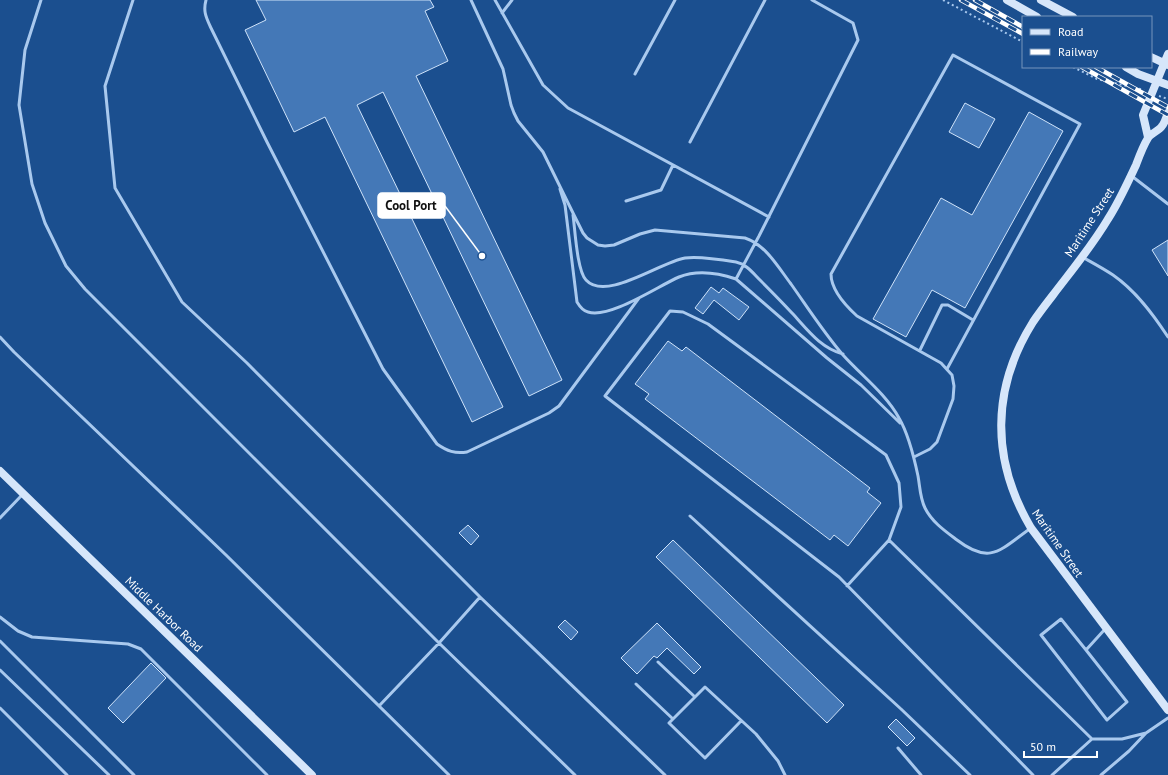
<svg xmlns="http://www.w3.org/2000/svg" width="1168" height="775" font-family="'PT Sans',sans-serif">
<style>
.building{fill:#4478b7;stroke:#cfe3fa}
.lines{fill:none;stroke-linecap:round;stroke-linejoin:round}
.path{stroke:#a9c9ee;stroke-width:2;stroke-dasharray:2 3;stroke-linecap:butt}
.lane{stroke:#a9c9ee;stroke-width:3}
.secondary{stroke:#d6e6fa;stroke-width:8}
.rail-casing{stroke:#fff;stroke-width:4.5}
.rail{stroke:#1b4f8f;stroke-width:3;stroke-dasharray:9;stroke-linecap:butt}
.labels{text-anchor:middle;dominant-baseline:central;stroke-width:3.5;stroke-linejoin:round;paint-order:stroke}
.street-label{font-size:12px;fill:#fff;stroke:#1b4f8f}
.leader{fill:none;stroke:#fff;stroke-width:1.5}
.callout-dot{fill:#fff;stroke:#1b4f8f;stroke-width:1.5}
.callout{fill:#fff;stroke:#fff;stroke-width:1.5}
.callout-label{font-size:13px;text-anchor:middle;font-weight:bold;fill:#111}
</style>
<rect width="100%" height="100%" fill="#1b4f8f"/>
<path class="building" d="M256,0H430L434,7L425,11L448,61L416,76L562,380L529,396L383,92L357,105L503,407L472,422L325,117L294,132L245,30L266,20Z
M965,103L995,119L979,148L949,132Z
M1029,112L1063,131L965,308L932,290L906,337L873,319L941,198L972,215Z
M1168,240V276L1152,250Z
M711,287L719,293L723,288L749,307L739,320L714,300L703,314L695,308Z
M668,341L682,351L686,347L870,488L867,492L881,503L848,546L834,535L830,540L645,399L649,394L635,384Z
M468,525L479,536L471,545L459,533Z
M673,540L844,705L827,723L656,557Z
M565,620L578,632L571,640L558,627Z
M657,623L701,667L694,674L667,648L657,658L654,656L637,674L621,658Z
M151,663L166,678L123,723L108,708Z
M896,719L915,738L907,746L888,727Z"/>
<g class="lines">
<path class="path" d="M943,0L1023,42
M1073,67L1097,79L1144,90
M1159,96L1168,99"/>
<path class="lane" d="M41,0L25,50L19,105L32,184L45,223L66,266L85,289L439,643L575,775
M133,0L105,86L115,188L182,302L247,363L480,597L665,775
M206,0C203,11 206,17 210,26L267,142L383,369L437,444C447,451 455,454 467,452L549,413L559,406L639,298
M471,0L503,69L511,105L514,113L518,121L543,152L573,213L583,233L587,238L598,245L605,246L614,245L640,234L655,230L745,238C766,245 778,267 791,284C808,308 824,333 843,355C862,376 886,394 899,418C909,435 914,457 918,476C920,487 920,498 925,508C932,522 945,531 957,540C991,566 1001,549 1031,528
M495,0L543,85L568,108L769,217
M502,13L512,0
M635,74L675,0
M690,142L765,0
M1133,177L1168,204
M560,189L565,205L577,302C580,307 583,311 588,312C610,319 658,286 679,277C697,270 718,273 736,279L827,358L861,385L900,423
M626,201L661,190L673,165
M573,215C575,229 577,271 586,280C606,302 660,262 685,258C697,256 724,260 736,262C746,264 753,273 760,280C771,291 782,302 792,313C807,329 820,348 843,354
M1084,258C1093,263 1104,269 1113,275C1136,291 1153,314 1168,337
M736,279L759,236L858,40L853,23L812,0
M0,337L14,352L226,555L449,775
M920,350L942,305H948L973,320
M914,457L930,449L937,442L953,399L954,386L952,375L941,363L857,316C846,306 831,290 831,274L953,55L1080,124L947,369
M690,516L901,709L970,775
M0,518L22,495
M889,540L901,507L899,483L886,455L708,324L683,312L670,311L605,396L839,577L1033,775
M847,586L889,540L1092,739
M0,617L18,631L32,637L128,644L141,649L267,775
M0,641L134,775
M1086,650L1061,619L1041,635L1107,720L1127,702L1086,650L1106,628
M658,662L695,697L705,687L756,734L778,761L785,775
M0,670L109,775
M636,684L673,719
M695,697L669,723L705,758L741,721
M379,706L439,643L480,597
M0,708L67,775
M898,748L921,775
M1052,775L1092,739H1122L1146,733L1168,718
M1101,775L1129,751L1146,733"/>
<path class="secondary" d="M1007,0L1037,17
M1041,0L1073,17
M1151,57L1168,65
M1126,67L1138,74L1168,85
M1168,113C1166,117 1165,123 1162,126C1159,131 1151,133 1148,138C1143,146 1139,157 1136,165C1127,184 1119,202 1108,219C1092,246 1072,270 1053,295C1046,304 1039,313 1033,322C991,389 991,460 1031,528L1168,710
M1148,137L1143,115L1168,54
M0,471L312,775"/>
<g class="rail-casing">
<path id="rail" d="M961,0L1023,34
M975,0L1023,27
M1082,67L1168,115
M1096,67L1168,107"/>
</g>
<use href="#rail" class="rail"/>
</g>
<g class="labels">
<g class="street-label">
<text transform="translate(1089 222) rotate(-57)">Maritime Street</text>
<text transform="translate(1058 543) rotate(55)">Maritime Street</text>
<text transform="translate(164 614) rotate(44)">Middle Harbor Road</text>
</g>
</g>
<path class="leader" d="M482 256L445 206"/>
<circle class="callout-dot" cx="482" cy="256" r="4"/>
<rect class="callout" x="378" y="193" width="67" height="25" rx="4"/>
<g class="callout-label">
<text x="411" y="210">Cool Port</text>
</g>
<rect x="1022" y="16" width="130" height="52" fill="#1b4f8f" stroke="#7695bc"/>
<rect x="1030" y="29" width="20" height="6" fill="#d6e6fa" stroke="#7695bc"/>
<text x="1058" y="36" font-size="12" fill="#ffffff">Road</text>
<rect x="1030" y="49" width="20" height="6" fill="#ffffff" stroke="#7695bc"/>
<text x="1058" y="56" font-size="12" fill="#ffffff">Railway</text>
<path d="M1024 751v6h73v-6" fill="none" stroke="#ffffff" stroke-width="2"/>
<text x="1030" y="751" font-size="12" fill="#ffffff" stroke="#1b4f8f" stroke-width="3" paint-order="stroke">50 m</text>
</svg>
